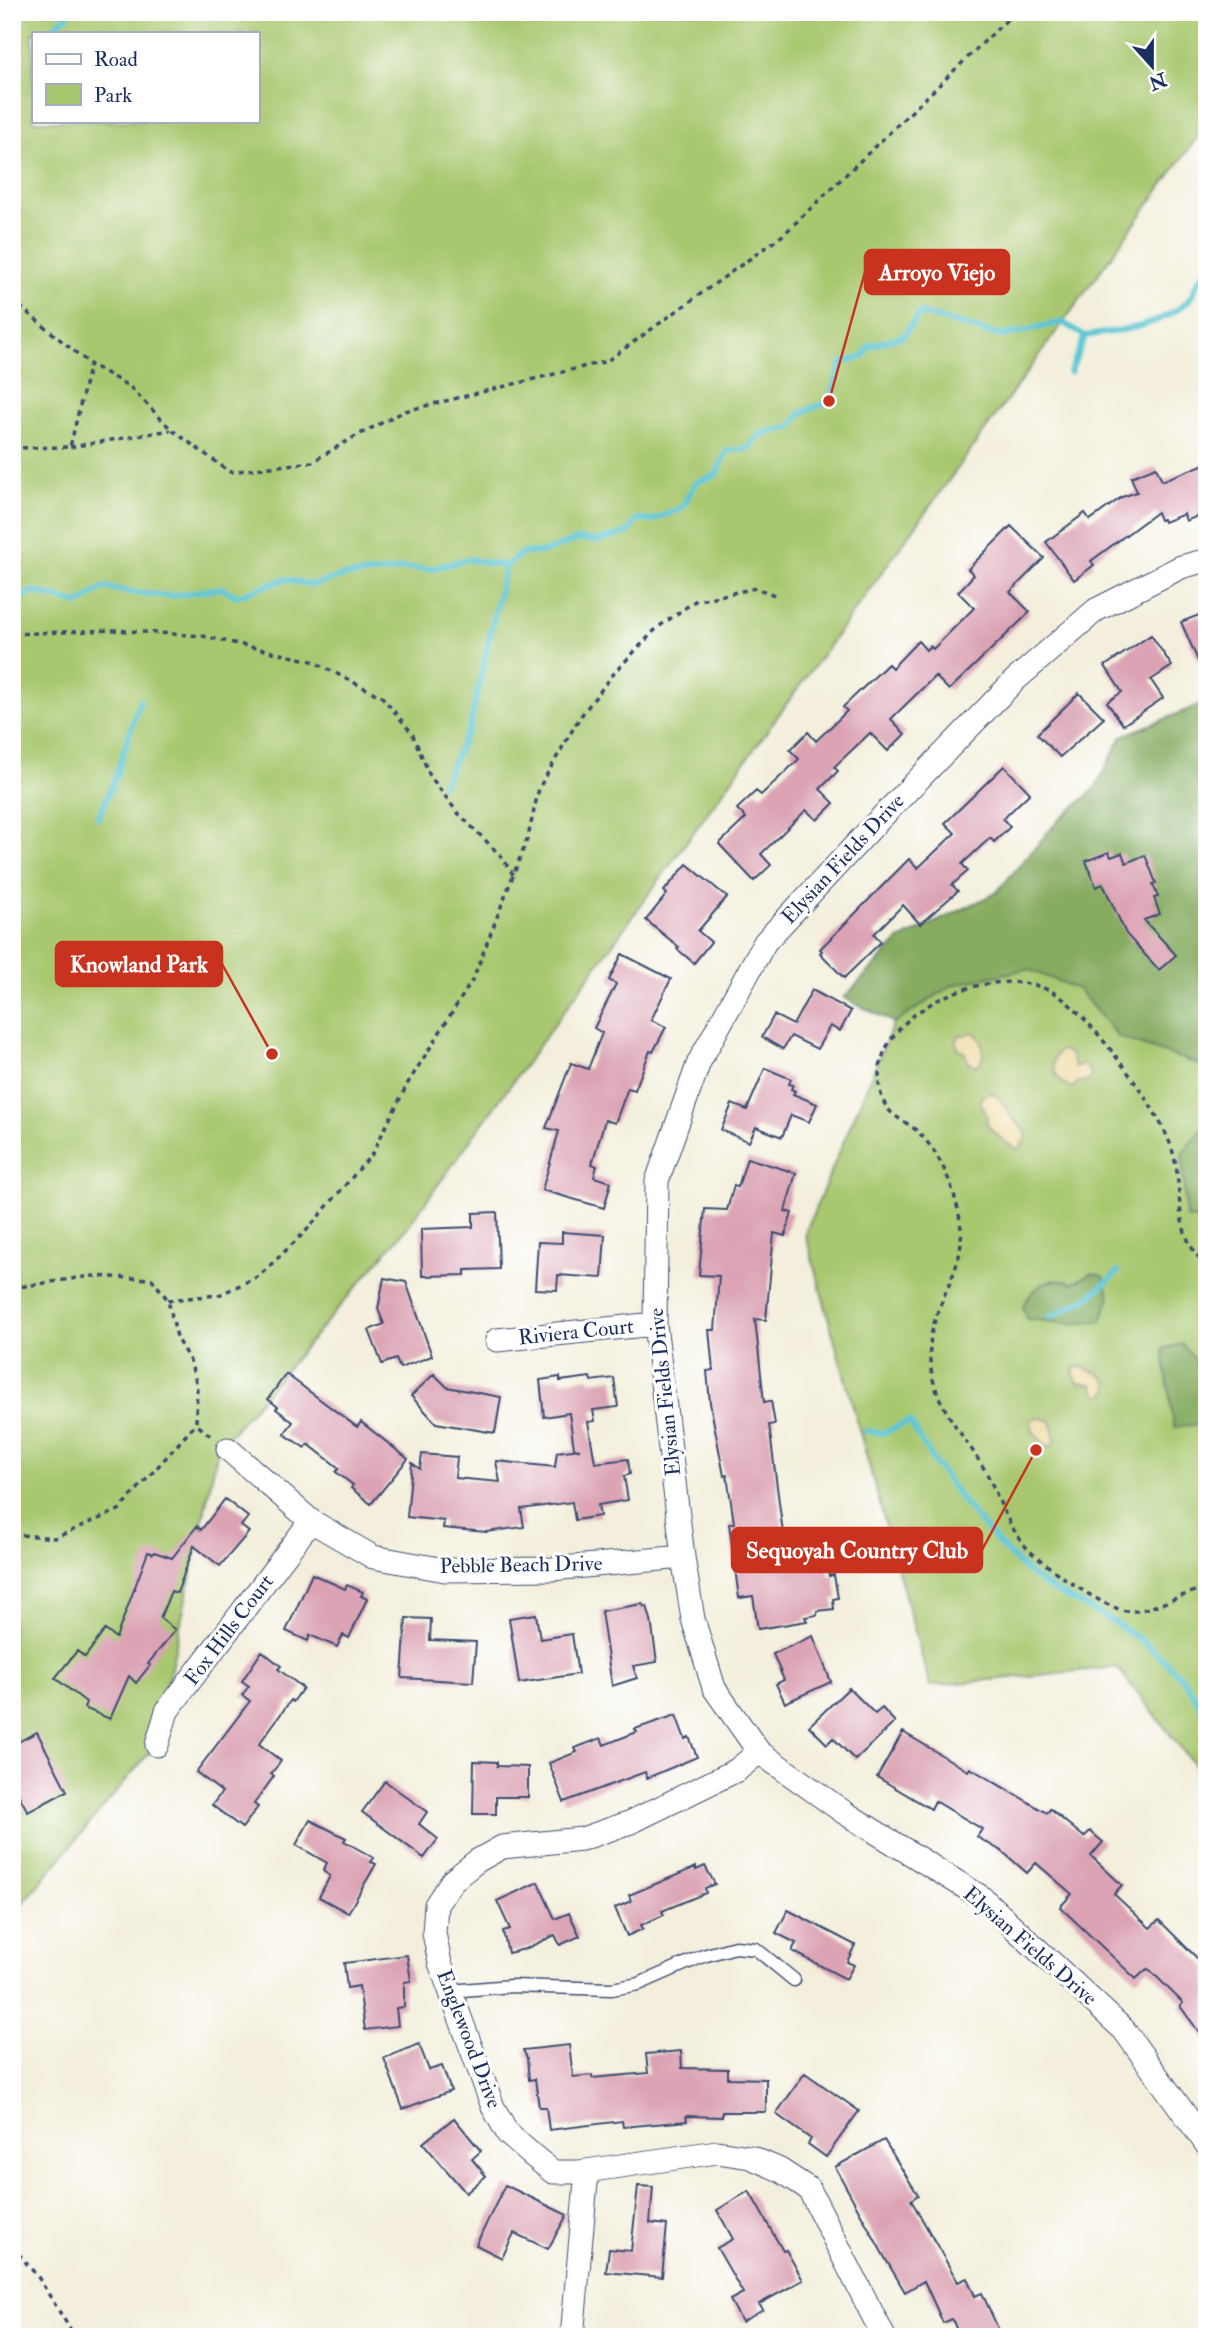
<svg xmlns="http://www.w3.org/2000/svg" width="1219" height="2349" font-family="'IM FELL Double Pica',serif">
<style>
.green{fill:#a9c76e;stroke:#627b66;stroke-width:2;fill-rule:evenodd}
.forest{fill:#86ac61;stroke:#506e60;stroke-width:2}
.sand{fill:#eeda9e;stroke:#84847e;stroke-width:2}
.lines{fill:none;stroke-linecap:round;stroke-linejoin:round}
.stream{stroke:#5bc6d4;stroke-width:6}
.building{fill:#dba3b4}
.lane-casing{stroke:#3b4c71;stroke-width:15}
.street-casing{stroke:#3b4c71;stroke-width:25}
.path{stroke:#3b4c71;stroke-width:3.5;stroke-dasharray:5 5;stroke-linecap:butt}
.lane{stroke:#fff;stroke-width:12}
.street{stroke:#fff;stroke-width:23}
.labels{text-anchor:middle;dominant-baseline:central;stroke-width:6;stroke-linejoin:round;paint-order:stroke}
.street-label{font-size:21px;fill:#1b2f5e;stroke:#fff}
.leader{fill:none;stroke:#c8321e;stroke-width:2.5}
.callout-dot{fill:#c8321e;stroke:#fff;stroke-width:2.5}
.callout{fill:#c8321e;stroke:#c8321e;stroke-width:2.5}
.callout-label{font-size:23px;text-anchor:middle;font-weight:bold;fill:#fff}
</style>
<rect width="100%" height="100%" fill="#fff"/>
<filter id="ink" filterUnits="userSpaceOnUse"><feTurbulence type="fractalNoise" baseFrequency=".0143" numOctaves="2"/><feDisplacementMap in="SourceGraphic" scale="14" xChannelSelector="R" yChannelSelector="G"/><feConvolveMatrix kernelMatrix="1 2 1 2 8 2 1 2 1" color-interpolation-filters="sRGB"/></filter>
<filter id="wash" filterUnits="userSpaceOnUse"><feTurbulence type="fractalNoise" baseFrequency=".00686" numOctaves="4" result="noise"/><feDisplacementMap in="SourceGraphic" scale="28" xChannelSelector="R" yChannelSelector="G"/><feGaussianBlur stdDeviation="1.57" result="paint"/><feColorMatrix in="noise" values="0 0 0 0 0 0 0 0 0 0 0 0 0 0 0 0 0 1.4 0 .05"/><feComposite in="paint" operator="in"/></filter>
<g filter="url(#wash)">
<rect width="100%" height="100%" fill="#f3efdc"/>
<path class="green" d="M12,12H1207V124L406,1229L218,1449L154,1747L12,1916ZM33,33H257V121H33Z
M1023,937L1207,1031V1781L1117,1667L930,1686L805,1233L912,980Z"/>
<path class="forest" d="M1207,702V1067L1118,1037L1078,989L1027,969L952,985L895,1023L844,998L899,940L996,893L1056,823L1094,790L1122,736Z
M1207,1123V1220L1186,1218L1182,1153Z
M1092,1273L1103,1276L1110,1297L1101,1321L1073,1324L1027,1319L1023,1305C1037,1284 1048,1275 1073,1283Z
M1182,1344L1207,1373V1429L1201,1424L1174,1427L1163,1349Z"/>
<path class="sand" d="M973,1032C982,1039 983,1045 984,1057L977,1066L968,1063L965,1053L958,1048L956,1043L959,1036Z
M1064,1050L1071,1055L1075,1067L1083,1064L1091,1074L1089,1081L1079,1082L1072,1088C1056,1082 1047,1064 1059,1051Z
M991,1093C1002,1097 1004,1106 1010,1115C1015,1121 1021,1127 1027,1133L1024,1142L1019,1149C1009,1147 994,1133 987,1125V1116L980,1101L982,1096Z
M1078,1366L1098,1373L1108,1382V1391L1100,1396L1096,1393L1092,1384L1078,1383L1074,1375V1369Z
M1035,1417L1051,1421L1055,1442L1051,1446C1042,1445 1030,1430 1031,1421Z"/>
<g class="lines">
<path class="stream" d="M47,33L71,12
M1070,372L1085,336
M505,566L522,553L544,552L579,539L598,541L629,532L637,519L651,521L682,508L695,483L716,475L727,451L747,449L760,434L791,427L801,413L829,401L842,363L863,357L869,346L903,336L920,313L1002,336L1062,322L1085,336C1121,330 1157,328 1186,303C1196,294 1195,278 1207,272
M12,604L33,591L79,604L104,587L135,593L172,596L221,588L237,596L285,579L312,585L343,576L394,571L401,568L431,569L468,559L505,566
M442,785L470,726L505,566
M98,818L116,776L140,700
M1050,1317L1089,1297L1118,1272
M866,1431L884,1433L910,1421C936,1471 989,1539 1031,1575C1053,1593 1081,1603 1105,1617C1143,1638 1194,1679 1207,1722"/>
</g>
<g id="blocks">
<path class="building" d="M1207,463V512L1186,521L1184,514L1164,522L1163,519L1160,520L1157,512L1091,561L1094,565L1074,580L1046,542L1085,513L1090,520L1122,497L1137,492L1131,477L1156,467L1162,481Z
M1011,526L1044,558L1010,592L1030,612L949,690L935,676L891,719L905,734L888,751L870,733L834,767L838,771L820,789L834,803L817,820L806,810L761,854L771,865L754,881L719,844L746,818L737,809L756,791L761,795L799,759L790,750L808,732L816,741L847,711L843,707L888,664L892,668L918,641L926,650L930,646L933,649L974,608L958,592L974,575L968,569Z
M1199,615L1202,622L1207,620V681L1181,622Z
M1151,635L1172,666L1151,680L1163,698L1123,725L1107,702L1122,692L1105,666Z
M1079,693L1104,718L1060,757L1037,734Z
M1004,766L1030,793L1003,819L1010,827L994,842L990,838L962,864L968,871L952,885L958,891L920,924L903,905L874,934L881,942L844,978L820,953L822,951L820,949L909,859L918,868L955,833L945,823Z
M1109,852L1111,857L1122,853L1126,863L1145,855L1156,883L1153,884L1158,897L1154,898L1160,914L1144,920L1176,955L1159,970L1126,934L1103,884L1096,887L1086,861Z
M687,864L727,897L698,931L711,942L694,963L677,949L679,947L646,920L667,894L664,891Z
M622,954L671,979L651,1020L666,1027L653,1052L650,1051L635,1090L628,1088L615,1123L605,1120L592,1164L597,1166L594,1177L611,1182L604,1208L542,1190L559,1131L546,1128L571,1063L588,1069L602,1033L594,1028L616,984L609,980Z
M812,990L851,1011L840,1031L830,1026L817,1049L791,1036L783,1049L762,1037L774,1015L793,1025Z
M765,1068L791,1079L789,1084L793,1085L791,1089L795,1091L793,1094L817,1104L809,1122L791,1115L782,1137L756,1127L749,1142L721,1130L732,1104L747,1110Z
M747,1158L796,1173L785,1211L792,1213L785,1236L774,1233L766,1320L755,1319L764,1402L771,1401L775,1424L769,1425L787,1564L826,1558L829,1576L834,1575L838,1598L833,1599L834,1609L817,1611V1615L805,1617L807,1621L758,1629L753,1596L739,1598L729,1524L734,1523L727,1475L724,1476L710,1403L707,1371L713,1370L709,1330H715L719,1276L699,1275L705,1209L727,1210L734,1185L738,1187Z
M497,1212L499,1269L465,1270V1275L422,1276L421,1229L473,1227V1213Z
M562,1232L605,1235L602,1278L558,1275L557,1290L535,1289L538,1242L562,1243Z
M384,1278L406,1282L432,1356L400,1368L396,1359L382,1364L369,1330L384,1324L378,1309Z
M286,1374L357,1427L361,1422L408,1459L371,1504L351,1488L353,1485L336,1472L339,1468L308,1444L305,1448L284,1434L293,1422L276,1409L278,1407L268,1399Z
M434,1374L447,1387L501,1397L495,1433L436,1423L411,1396Z
M560,1377V1381L590,1377L591,1381L614,1378L618,1407L593,1410L595,1421L588,1422L595,1463L628,1459L630,1474L624,1476L628,1500L598,1505L600,1516L575,1520L572,1502L521,1509L524,1527L486,1532L443,1528L444,1521L407,1517L412,1463L420,1469L422,1454L457,1457L455,1478L500,1482L496,1461L555,1467L557,1452L580,1449L574,1448L569,1413L544,1417L540,1380Z
M225,1499L248,1517L241,1526L249,1532L220,1566L194,1546L177,1593L171,1591L160,1618L175,1630L148,1664L150,1665L136,1683L129,1676L110,1719L84,1708L86,1702L55,1678L77,1651L85,1657L105,1630L116,1638L148,1552L153,1554L154,1552L172,1558L197,1526L201,1530Z
M312,1574L345,1589L347,1585L363,1592L361,1596L367,1599L349,1638L343,1635L337,1647L310,1635L308,1641L286,1631Z
M643,1604L644,1607L647,1606L651,1620L657,1662L633,1666L637,1678L612,1686L601,1611Z
M536,1614L540,1639L572,1634L578,1674L519,1683L509,1618Z
M406,1618L431,1619L430,1640L476,1642L473,1682L402,1678Z
M813,1636L831,1682L785,1703L776,1684L784,1680L773,1654Z
M262,1651L281,1666L278,1669L303,1688L293,1702L291,1700L259,1744L281,1761L271,1774L274,1776L254,1804L258,1807L242,1828L212,1805L222,1792L196,1772L250,1701L242,1695L249,1686L242,1681Z
M849,1688L875,1714L882,1708L895,1722L855,1760L833,1738L827,1744L809,1726Z
M676,1715L685,1739L689,1737L697,1757L647,1778L645,1772L564,1802L549,1763L577,1752L575,1748L601,1738L604,1745L637,1732L635,1729Z
M37,1732L67,1791L28,1812L12,1783V1745Z
M903,1732L968,1771L970,1768L1047,1813L1050,1809L1084,1837L1090,1831L1103,1842L1091,1856L1122,1885L1114,1894L1150,1928L1159,1920L1207,1968V2043L1180,2006L1183,2003L1150,1970L1147,1969L1136,1979L1060,1907L1072,1894L1036,1863L1027,1873L1003,1852L977,1837L982,1829L935,1801L931,1809L877,1777Z
M474,1761L497,1762V1766L528,1767V1797H496V1814H473Z
M385,1781L427,1812L419,1824L438,1839L424,1858L362,1812Z
M310,1820L346,1838L344,1841L374,1858L371,1862L376,1864L348,1913L319,1897L330,1876L323,1871L327,1863L296,1845Z
M705,1866L715,1884L705,1888L706,1893L662,1911L664,1915L641,1925L643,1929L627,1936L615,1908L631,1901L629,1895L696,1867V1870Z
M538,1882L555,1919L569,1913L580,1936L560,1945L555,1935L525,1949L508,1953L503,1931L510,1929L497,1901Z
M788,1910L855,1945L847,1962L854,1965L846,1979L792,1951L796,1943L776,1933Z
M407,1955L411,1981L404,1982V2007L396,2008L398,2026L365,2030L359,1986L347,1988L344,1963Z
M419,2044L429,2070L442,2066L451,2091L403,2109L384,2058Z
M569,2045L573,2077L592,2075V2078L648,2073L646,2054L681,2051L682,2068L728,2069V2078L766,2079V2112H722V2117L686,2116L687,2121L623,2127L622,2121L549,2130L546,2107H539L535,2079L529,2080L527,2058L523,2050Z
M805,2073L859,2111L826,2157L808,2144L811,2139L776,2114Z
M454,2118L481,2151L472,2159L486,2176L466,2193L423,2143Z
M884,2140L918,2195L911,2200L958,2282L967,2278L975,2296L982,2293L1002,2337H960L952,2319L943,2323L924,2281L905,2292L885,2258L835,2167Z
M505,2185L567,2215L548,2249L514,2233L502,2258L476,2245Z
M638,2186L653,2187L650,2223L667,2225L662,2277L606,2272L609,2249L631,2251Z
M749,2191L783,2251L786,2250L803,2280L759,2304L763,2310L742,2322L730,2300L743,2293L717,2248L733,2239L717,2210Z"/>
</g>
</g>
<g filter="url(#ink)">
<use href="#blocks" fill-opacity="0" stroke="#3b4c71" stroke-width="2"/>
<g class="lines">
<g class="lane-casing">
<path id="lane" d="M450,1991L511,1986L612,1989L639,1984L703,1956L735,1947L756,1949L794,1980"/>
</g>
<g class="street-casing">
<path id="street" d="M1207,560L1181,567L1096,610L1014,681L876,823L765,942L699,1062L657,1181L655,1324L683,1557L693,1619L714,1688L759,1752L845,1813L981,1897L1124,2030L1207,2145
M497,1340L655,1324
M228,1449L311,1521L373,1557L445,1570L552,1569L683,1557
M157,1745L167,1711L311,1521
M759,1752L737,1770L631,1822L582,1839L502,1847L477,1861L452,1881L436,1905L434,1933L440,1963L493,2107L508,2134L532,2155L553,2172H579L717,2152L750,2157L780,2170L809,2189L884,2337
M572,2337L587,2171"/>
</g>
<path class="path" d="M12,300L90,364
M70,447L171,430
M12,448L70,447L90,364L130,387L172,430L230,472L312,462L354,437L405,411L607,361L783,235L1015,12
M12,634L113,630L203,636L312,661L382,697L412,733L430,776L457,812L502,857L514,876
M1207,1266C1169,1231 1186,1190 1171,1146C1158,1108 1090,1015 1056,994C995,957 866,1012 880,1090C886,1120 905,1117 922,1136C944,1160 958,1197 961,1229C965,1271 932,1305 930,1346C927,1398 958,1426 983,1467C994,1485 1000,1506 1011,1525C1016,1534 1022,1543 1030,1551C1048,1568 1103,1608 1127,1611C1147,1613 1185,1593 1207,1587
M12,1288L91,1276L152,1279L168,1300L178,1341L190,1361L197,1385L196,1424L212,1437
M168,1300L219,1295L259,1276L306,1231L372,1154L408,1083L473,979L528,837L539,788L580,717L615,672L657,628L695,601L756,588L777,596
M12,1534L55,1538L119,1510L196,1424
M12,2246L38,2277L75,2337"/>
<use href="#lane" class="lane"/>
<use href="#street" class="street"/>
</g>
</g>
<g class="labels">
<g class="street-label">
<text transform="translate(843 859) rotate(-47)">Elysian Fields Drive</text>
<text transform="translate(576 1332) rotate(-6)">Riviera Court</text>
<text transform="translate(665 1392) rotate(-96)">Elysian Fields Drive</text>
<text transform="translate(521 1565) rotate(-1)">Pebble Beach Drive</text>
<text transform="translate(229 1630) rotate(-53)">Fox Hills Court</text>
<text transform="translate(1030 1946) rotate(41)">Elysian Fields Drive</text>
<text transform="translate(469 2039) rotate(69)">Englewood Drive</text>
</g>
</g>
<path class="leader" d="M829 401L865 272M272 1054L222 964M1036 1450L982 1550"/>
<g class="callout-dot">
<circle cx="829" cy="401" r="7"/>
<circle cx="272" cy="1054" r="7"/>
<circle cx="1036" cy="1450" r="7"/>
</g>
<g class="callout">
<rect x="865" y="250" width="144" height="44" rx="7"/>
<rect x="56" y="942" width="166" height="44" rx="7"/>
<rect x="732" y="1528" width="250" height="44" rx="7"/>
</g>
<g class="callout-label">
<text x="937" y="280">Arroyo Viejo</text>
<text x="139" y="972">Knowland Park</text>
<text x="857" y="1558">Sequoyah Country Club</text>
</g>
<rect width="1219" height="2349" fill="none" stroke="#fff" stroke-width="42"/>
<rect x="32" y="32" width="228" height="91" fill="#ffffff" stroke="#a4acbf" stroke-width="2"/>
<rect x="46" y="54" width="35" height="10" fill="#ffffff" stroke="#a4acbf" stroke-width="2"/>
<text x="94" y="66" font-size="21" fill="#1b2f5e">Road</text>
<rect x="46" y="84" width="35" height="21" fill="#a9c76e" stroke="#a4acbf" stroke-width="2"/>
<text x="94" y="102" font-size="21" fill="#1b2f5e">Park</text>
<g transform="translate(1152 66) rotate(159)" stroke="#ffffff" stroke-width="5" paint-order="stroke">
<path d="M0-5L12 26L0 18L-12 26Z" fill="#1b2f5e"/>
<text y="-10" font-size="19" font-weight="bold" text-anchor="middle" fill="#1b2f5e">N</text>
</g>
</svg>
